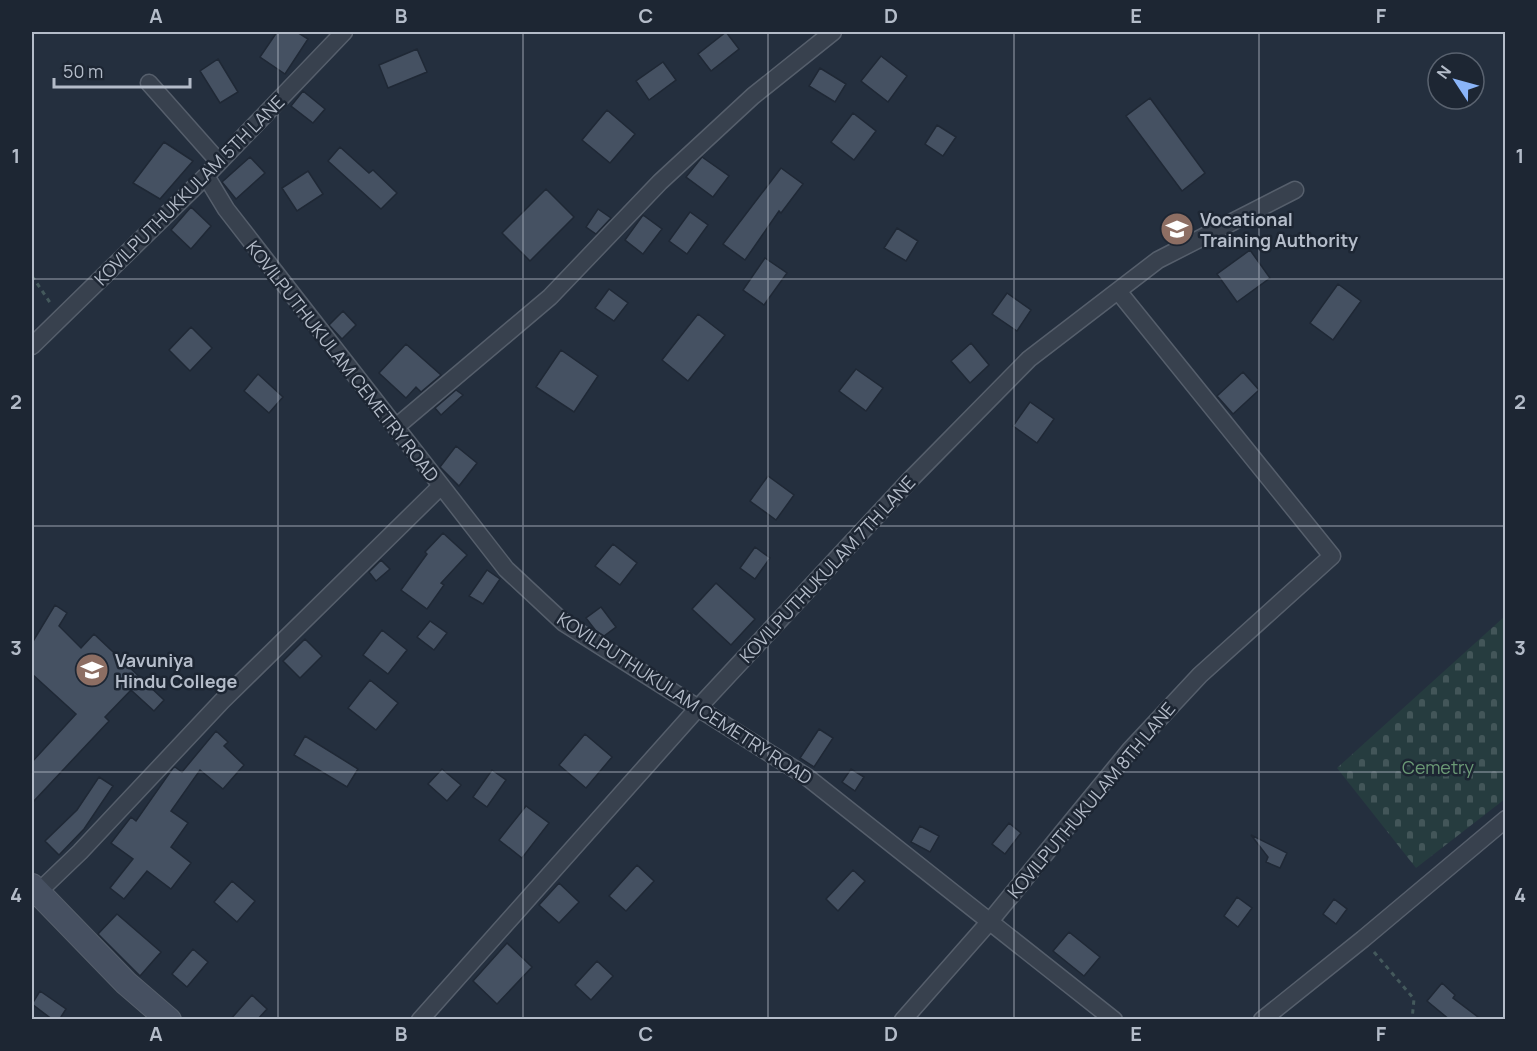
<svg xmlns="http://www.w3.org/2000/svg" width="1537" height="1051" font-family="Manrope,sans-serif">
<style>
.cemetery{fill:url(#cemetery-stones)}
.building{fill:#455162;stroke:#1f2835;stroke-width:1.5}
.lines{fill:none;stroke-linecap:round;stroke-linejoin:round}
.street-casing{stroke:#565f6c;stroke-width:19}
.secondary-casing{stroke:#565f6c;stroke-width:26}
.path{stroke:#44595c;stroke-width:3;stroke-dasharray:4.5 4.5;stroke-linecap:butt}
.street{stroke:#38414e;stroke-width:16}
.secondary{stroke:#465061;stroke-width:24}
.grid{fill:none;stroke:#b4bcc9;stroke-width:1.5;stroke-opacity:0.55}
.labels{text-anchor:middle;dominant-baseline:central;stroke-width:5;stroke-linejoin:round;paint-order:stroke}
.street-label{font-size:18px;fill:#b4bcc9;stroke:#1d2633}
.poi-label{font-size:18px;font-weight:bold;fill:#b4bcc9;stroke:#1d2633;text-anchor:start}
.park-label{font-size:18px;fill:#6b9a76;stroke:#1d2633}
.neatline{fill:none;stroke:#b4bcc9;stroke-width:2}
.grid-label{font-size:20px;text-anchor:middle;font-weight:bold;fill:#b4bcc9}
</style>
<defs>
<pattern id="cemetery-stones" width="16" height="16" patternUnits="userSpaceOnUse" patternTransform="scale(1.5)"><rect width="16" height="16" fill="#263c3f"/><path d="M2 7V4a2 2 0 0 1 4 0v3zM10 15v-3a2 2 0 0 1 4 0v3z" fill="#435659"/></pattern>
</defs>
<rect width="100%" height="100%" fill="#242f3e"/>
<path class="cemetery" d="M1505,616V799L1416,868L1337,768Z"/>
<path class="building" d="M277,32H297L308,39L285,74L260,57Z
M726,32L739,49L711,71L698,54Z
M417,49L427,72L388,88L379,65Z
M881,56L907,76L888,102L861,81Z
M218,59L238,92L220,103L200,71Z
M663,62L676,80L649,100L636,81Z
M820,68L846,84L835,102L809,86Z
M303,91L325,109L313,123L291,106Z
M1150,98L1205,173L1182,191L1126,116Z
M607,110L635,134L610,163L582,140Z
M853,113L876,131L854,160L831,142Z
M937,125L956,137L943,156L925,144Z
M164,142L193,161L160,199L133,183Z
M340,147L369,173L373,170L397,193L381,209L328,161Z
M250,157L265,173L236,199L222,182Z
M702,157L729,176L713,197L686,177Z
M781,168L803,184L781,213L779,211L745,260L723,244Z
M308,171L323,194L297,211L282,188Z
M546,189L574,217L530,261L502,233Z
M191,207L211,226L191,249L171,230Z
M598,209L611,218L596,234L586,227Z
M690,212L708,225L687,254L669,241Z
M643,215L662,229L643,254L625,240Z
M897,228L918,241L906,261L884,248Z
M1250,250L1270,278L1237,302L1217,274Z
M765,258L787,273L764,305L743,290Z
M1338,284L1361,301L1333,340L1310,323Z
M609,289L628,303L614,321L595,308Z
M1007,293L1031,310L1017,331L992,314Z
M343,311L356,325L342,339L329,325Z
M698,314L725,335L688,381L662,360Z
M191,327L212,348L190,371L169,350Z
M971,343L989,365L970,383L951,361Z
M406,344L441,375L421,392L416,387L406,398L379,373Z
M561,350L598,376L574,412L536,387Z
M856,369L883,388L866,411L839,391Z
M1243,372L1259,390L1233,414L1217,396Z
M258,374L283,397L269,413L244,391Z
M456,390L463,395L441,415L435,408Z
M1030,402L1054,419L1037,443L1013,426Z
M456,446L477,463L459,486L440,467Z
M768,476L794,495L776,520L750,501Z
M443,533L467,555L441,583L444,585L427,609L401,590L427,554L425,552Z
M613,544L637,563L620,585L595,566Z
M755,547L770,558L755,579L740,568Z
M381,560L390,569L376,581L369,572Z
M487,570L500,579L483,604L469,596Z
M716,583L755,619L731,645L692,609Z
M55,605L67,613L59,626L81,648L94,634L164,700L154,711L131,690L105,717L109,721L32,803V762L76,714L32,674V643Z
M601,607L616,627L604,636L596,631L586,618Z
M430,621L447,633L434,650L417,637Z
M382,630L407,650L388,674L363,655Z
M305,639L322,656L300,678L283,661Z
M370,680L398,703L376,730L348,708Z
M819,729L833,738L814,767L800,758Z
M216,731L228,742L224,746L244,765L223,789L200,770L171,811L188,823L171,847L191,863L171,889L147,871L124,899L110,888L133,859L111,843L131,817L136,821L173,768L175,767L182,772Z
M585,734L612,757L586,788L559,765Z
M305,736L358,769L347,787L294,755Z
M442,769L461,785L447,801L428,784Z
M851,769L864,777L855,791L842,782Z
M492,770L506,780L487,807L473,797Z
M99,777L113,786L84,829L59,855L45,841L77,810Z
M526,806L549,823L522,858L499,840Z
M1009,823L1021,833L1005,854L992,844Z
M920,826L939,836L930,852L911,842Z
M1251,835L1287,853L1280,868L1266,862L1268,857Z
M637,865L654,881L626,911L609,896Z
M853,870L865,881L838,911L826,899Z
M232,881L255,901L237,922L214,902Z
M559,883L579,902L559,923L539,905Z
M1237,897L1252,908L1238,927L1224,916Z
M1334,899L1347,909L1336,924L1323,914Z
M117,914L161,952L140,976L98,934Z
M1069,932L1100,957L1084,976L1053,951Z
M507,943L532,967L497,1004L473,981Z
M193,949L208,962L187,987L172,974Z
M597,961L613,976L591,1000L575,985Z
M1442,983L1455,995L1453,998L1482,1020H1450L1427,1001Z
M40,991L66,1009L59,1020H53L32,1004Z
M252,995L267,1009L257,1020H230Z"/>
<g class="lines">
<g class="street-casing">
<path id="street" d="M149,83L219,162
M206,176L226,209L506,569L564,623L807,777L1114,1020
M32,346L206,176L344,32
M396,427L550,297L660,182L753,96L833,32
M32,898L80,852L222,701L440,487
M420,1020L697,709L908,482L1029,359L1158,260L1295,190
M903,1020L991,920L1130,750L1200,675L1332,556L1118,291
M1262,1020L1363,939L1506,819"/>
</g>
<g class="secondary-casing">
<path id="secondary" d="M32,886L126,983L169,1020"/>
</g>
<path class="path" d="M32,276L51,304
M1374,952L1414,999L1412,1020"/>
<use href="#street" class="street"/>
<use href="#secondary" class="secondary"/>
</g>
<path class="grid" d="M278,32V1020M523,32V1020M768,32V1020M1014,32V1020M1259,32V1020M32,279H1506M32,526H1506M32,772H1506"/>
<defs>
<g id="university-disc" transform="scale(1.725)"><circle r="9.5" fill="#8d6e63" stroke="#1d2633"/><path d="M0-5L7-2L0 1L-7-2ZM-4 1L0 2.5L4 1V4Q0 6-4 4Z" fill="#fff"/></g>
<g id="school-disc" transform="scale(1.725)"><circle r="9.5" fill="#8d6e63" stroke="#1d2633"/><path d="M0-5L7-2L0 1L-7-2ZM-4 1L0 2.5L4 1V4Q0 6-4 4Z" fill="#fff"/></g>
</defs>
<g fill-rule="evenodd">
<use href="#university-disc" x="1177" y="229"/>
<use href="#school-disc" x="92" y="670"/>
</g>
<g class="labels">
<g class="street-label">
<text transform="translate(189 190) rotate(-45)">KOVILPUTHUKKULAM 5TH LANE</text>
<text transform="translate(343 361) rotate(52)">KOVILPUTHUKULAM CEMETRY ROAD</text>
<text transform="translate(827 569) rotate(-47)">KOVILPUTHUKULAM 7TH LANE</text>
<text transform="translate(685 698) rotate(33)">KOVILPUTHUKULAM CEMETRY ROAD</text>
<text transform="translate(1091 800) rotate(-50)">KOVILPUTHUKULAM 8TH LANE</text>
</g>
<g class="poi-label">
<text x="1200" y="219">Vocational<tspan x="1200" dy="21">Training Authority</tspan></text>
<text x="115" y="660">Vavuniya<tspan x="115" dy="21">Hindu College</tspan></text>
</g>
<g class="park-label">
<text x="1438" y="767">Cemetry</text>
</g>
</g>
<rect width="1537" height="1051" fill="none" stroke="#1d2633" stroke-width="66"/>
<g transform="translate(1456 81) rotate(306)"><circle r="28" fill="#1d2633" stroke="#59626f" stroke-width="1.5"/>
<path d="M0-4.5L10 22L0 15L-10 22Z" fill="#8ab4f8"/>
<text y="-9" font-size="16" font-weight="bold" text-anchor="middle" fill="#b4bcc9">N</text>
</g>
<path d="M54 78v9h136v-9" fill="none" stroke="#b4bcc9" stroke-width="3"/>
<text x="63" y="78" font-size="18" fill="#b4bcc9" stroke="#1d2633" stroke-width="4.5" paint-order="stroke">50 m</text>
<rect x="33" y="33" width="1471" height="985" class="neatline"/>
<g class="grid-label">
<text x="156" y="23">A</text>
<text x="401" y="23">B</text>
<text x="646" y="23">C</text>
<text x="891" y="23">D</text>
<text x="1136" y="23">E</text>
<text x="1381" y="23">F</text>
<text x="16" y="163">1</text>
<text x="1520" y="163">1</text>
<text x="16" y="409">2</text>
<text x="1520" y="409">2</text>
<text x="16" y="655">3</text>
<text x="1520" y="655">3</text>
<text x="16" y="902">4</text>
<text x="1520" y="902">4</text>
<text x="156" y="1041">A</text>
<text x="401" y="1041">B</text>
<text x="646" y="1041">C</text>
<text x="891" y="1041">D</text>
<text x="1136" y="1041">E</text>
<text x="1381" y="1041">F</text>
</g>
</svg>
